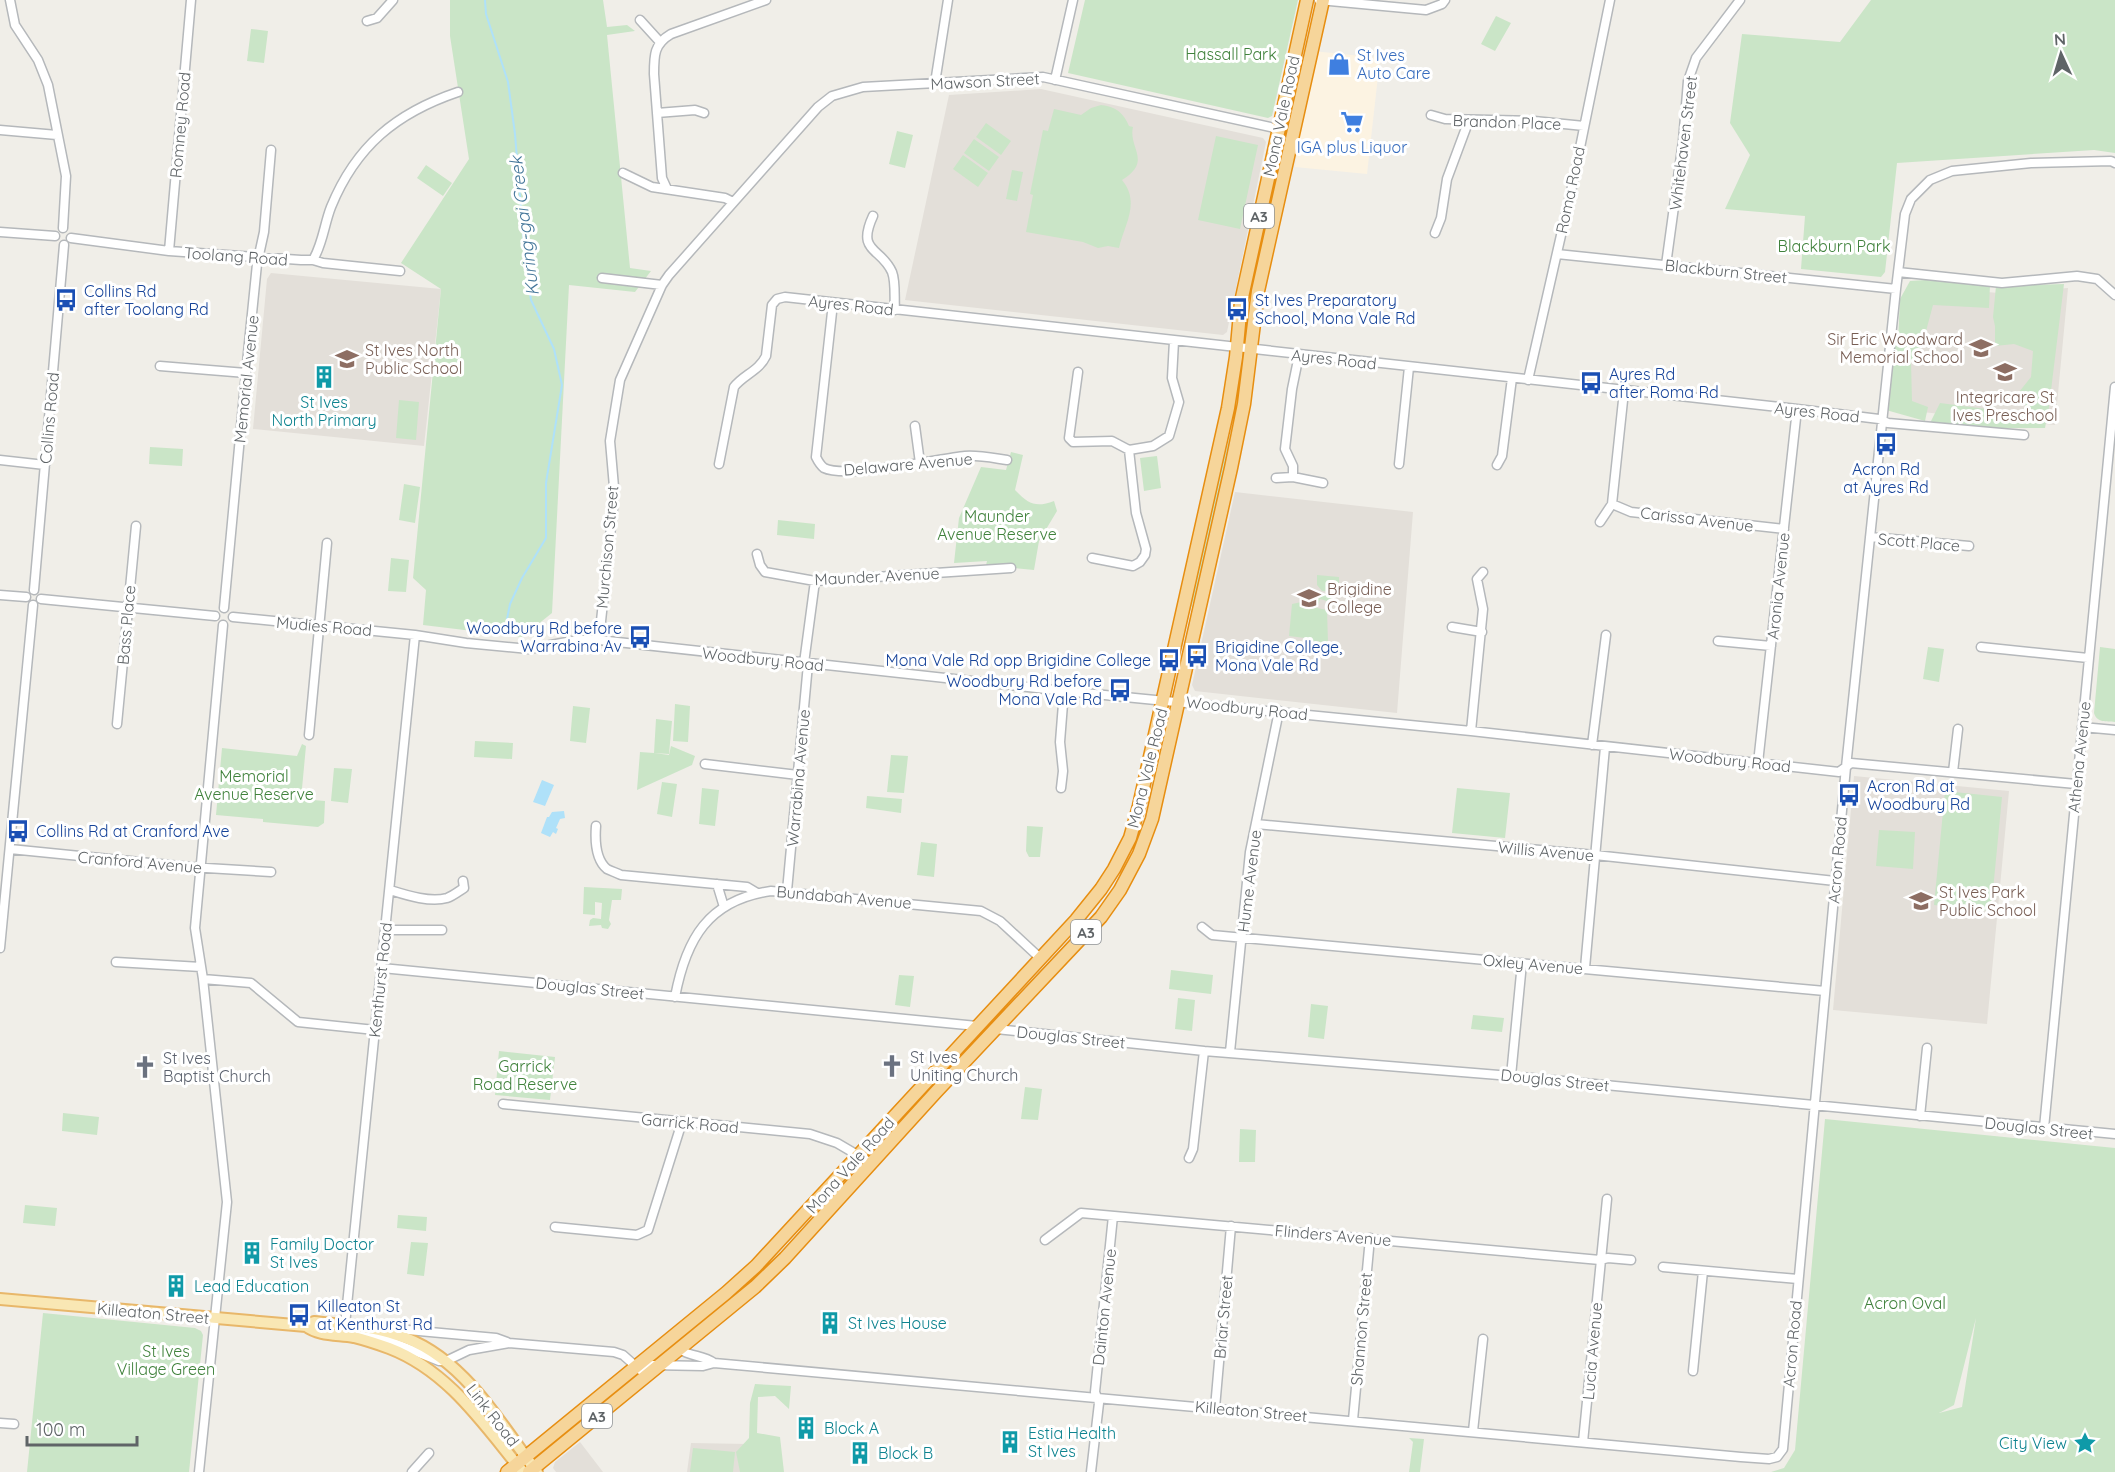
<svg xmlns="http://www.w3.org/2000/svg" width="2115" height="1472" font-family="Quicksand,sans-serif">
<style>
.commercial{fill:#fcf3e2}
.education{fill:#e3dfd9}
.green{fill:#cae5c7;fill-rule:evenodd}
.water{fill:#afe1f9}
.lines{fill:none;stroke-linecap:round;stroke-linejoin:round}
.stream{stroke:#afe1f9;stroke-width:2}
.minor-casing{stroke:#b5b8bb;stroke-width:11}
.major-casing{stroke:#e8b76a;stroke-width:14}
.highway-casing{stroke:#e78e11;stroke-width:15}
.minor{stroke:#fff;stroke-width:8}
.major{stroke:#f9e7b4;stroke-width:10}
.highway{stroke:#f6d59a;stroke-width:12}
.labels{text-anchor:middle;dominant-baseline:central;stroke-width:6;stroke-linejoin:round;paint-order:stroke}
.shield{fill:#fff;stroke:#8f9295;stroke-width:1.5}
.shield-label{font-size:15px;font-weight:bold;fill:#5f6467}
.park-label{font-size:16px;fill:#40823c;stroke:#fff}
.shop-label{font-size:16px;fill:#366cbe;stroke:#fff;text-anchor:start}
.street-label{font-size:16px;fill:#5f6467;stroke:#fff}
.transit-label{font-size:16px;fill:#164399;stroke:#fff;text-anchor:start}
.education-label{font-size:16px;fill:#785e54;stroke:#fff;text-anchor:start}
.culture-label{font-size:16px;fill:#0d838f;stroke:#fff;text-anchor:start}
.worship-label{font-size:16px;fill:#5b616d;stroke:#fff;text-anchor:start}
.water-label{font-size:18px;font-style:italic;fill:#45779a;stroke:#fff}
</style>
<rect width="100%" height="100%" fill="#f0eee8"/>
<path class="commercial" d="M1313,51L1380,58L1367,174L1295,167Z"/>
<path class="education" d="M1041,89L1263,138L1266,142L1227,332L1223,335L905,300L949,95Z
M271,273L441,289L424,446L253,429L267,279Z
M1914,285L1998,293L2068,288L2055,425L1901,410Z
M1235,492L1413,512L1397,713L1195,691L1192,685Z
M1854,776L2009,791L1987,1024L1833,1010Z
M580,1442L603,1472H556L553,1468L555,1462Z
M691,1443L748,1444L744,1472H687Z"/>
<path class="green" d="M450,0H603L607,27L627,25L635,31L607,35L630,268L651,271L635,292L569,285L552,613L522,637L423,625L426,590L413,578L441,289L401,263L469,159L450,36Z
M1085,0H1298L1272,116L1268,118L1068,73Z
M1871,0H2115V153L2094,150L1897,163L1885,272L1881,277L1801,269L1805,216L1725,209L1750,155L1730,123L1742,34L1840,42Z
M1496,16L1511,23L1495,51L1481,44Z
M251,29L268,31L264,63L247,61Z
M1101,105C1115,106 1124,113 1129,126L1133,127C1128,148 1153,161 1122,180C1141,203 1124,225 1119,248L1108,246L1098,248L1083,242L1026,232L1033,195L1030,194L1043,130L1048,131L1054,109L1081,115L1091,108Z
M986,123L1011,141L1001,155L976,137Z
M897,131L913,135L905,168L889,164Z
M1216,136L1258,145L1240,229L1198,220Z
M974,139L999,157L989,171L964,153Z
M1280,146L1284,147L1261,251L1250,283Z
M963,155L988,173L978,187L953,169Z
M426,165L452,183L443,196L417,178Z
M1012,170L1023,172L1017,201L1006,199Z
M1941,279L1990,285L1989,308L1933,305L1922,346L1911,362L1912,401L1928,407L1925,421L1886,410L1894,342L1898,341L1900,299L1910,281Z
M2064,284L2048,415L2026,412L2025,395L2019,392L2031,377L2033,351L2014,344L1995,346V326L1993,317L1996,286Z
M399,400L419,402L416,440L396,438Z
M1940,403L2047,417L2045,428H1990L1930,423Z
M1233,423H1235L1199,585L1189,614L1214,497Z
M150,447L183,449L182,466L149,464Z
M1011,452L1023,455L1015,490C1028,504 1036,508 1054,501L1057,511L1039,541L1034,570L986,565L987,561L954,563L959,518L981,467L1006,470Z
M1157,456L1161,488L1144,491L1140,458Z
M404,484L420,487L415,523L399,520Z
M778,520L815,524L814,539L777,535Z
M391,558L409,560L406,592L388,591Z
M1317,575L1339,577V583L1340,584L1337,591L1338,593L1322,591L1317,585Z
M1321,593L1333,595L1330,602L1320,599L1317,608L1327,610L1328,643L1305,641V638L1289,636L1292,604L1311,600Z
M1928,647L1944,649L1939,682L1923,679Z
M2100,647L2115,649V722C2106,721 2097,723 2094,713Z
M675,704L690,706L688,742L673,741Z
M573,706L590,708L586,743L570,741Z
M656,719L672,721L669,754L654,753L669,755L671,746L695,756L692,765L637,790L640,752L654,753Z
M475,741L513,743L512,759L474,757Z
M302,744L306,746L301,799L325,801L324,823L318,827L263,822V819L216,815L222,748L297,756Z
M891,755L908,756L904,793L887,792Z
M334,768L352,769L348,803L331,801Z
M662,782L677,784L672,817L657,814Z
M702,788L719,790L715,826L699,824Z
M1457,788L1510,793L1505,838L1452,833Z
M1945,791L2002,797L1991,911L1934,905Z
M867,796L902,799L901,813L866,808Z
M1027,826L1043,827L1040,857H1029L1026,851Z
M1879,830L1915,832L1913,869L1876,866Z
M921,842L937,844L934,877L917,875Z
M584,887L622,889L621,900H612L609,920L611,924L608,929L602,928L601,925L589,926L590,920L593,918L601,919L602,903L595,902V915L583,914Z
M1171,970L1213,975L1211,994L1169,989Z
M899,975L914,976L910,1007L895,1005Z
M1178,998L1195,1000L1192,1031L1175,1029Z
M1311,1004L1328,1006L1324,1039L1308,1037Z
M1473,1015L1504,1018L1502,1032L1471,1029Z
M499,1051L555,1057L550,1100L495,1095Z
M1025,1087L1042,1089L1038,1120L1021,1119Z
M63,1113L99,1117L97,1135L62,1131Z
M1825,1119L2115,1148V1472H1771L1784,1468L1795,1450ZM1976,1318L1962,1407L1939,1413L1954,1405Z
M1240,1129L1256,1130L1255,1162H1239Z
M25,1205L57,1208L55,1226L23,1223Z
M398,1215L427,1217L426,1231L397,1228Z
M411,1242L428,1243L424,1276L407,1274Z
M43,1313L195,1328L201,1331L203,1335L189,1472H27Z
M755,1384L791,1386L789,1409L775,1396L758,1397L757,1433L780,1437L784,1472H740L736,1452L749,1438L750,1403Z
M1409,1438L1424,1439L1420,1472H1409L1413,1442Z
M693,1448L735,1452L733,1472H690Z"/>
<path class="water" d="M542,780L554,785L545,806L533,802Z
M564,811L565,818L560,819L556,828L558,829L556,834L553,832L550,837L541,833L547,817H549L552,812Z"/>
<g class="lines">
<path class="stream" d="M485,0L486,14L508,82L515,134L525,259L531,300L554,349L562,385L546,483V538L522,578L510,604L507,619"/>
<g class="minor-casing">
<path id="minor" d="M10,0L15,25L38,60L48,85L66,176L63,228
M1319,0L1426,10L1442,4L1445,0
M640,20L660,42
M367,21L377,18L393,0
M1055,80L1073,0
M935,83L948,0
M657,113L695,110L704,113
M1431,115L1445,119L1534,121L1584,126
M0,130L57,135
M623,173L652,187L725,198L733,202
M667,189L662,178L654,74C654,55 654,44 671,34L766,0
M873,216C856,253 881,247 892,272C896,282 894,298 895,310
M0,232L55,236
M1435,233L1441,218L1447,179L1469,120
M71,238L169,251L301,260H313L323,263L400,271
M169,251L191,0
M1557,254L1896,289
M313,260C323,243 324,225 331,207C356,146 396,113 458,92
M1666,265L1683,141L1688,81L1696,58L1740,0
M1898,272L2002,283L2077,276L2097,279L2115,295
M602,278L662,285
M833,303L816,457C818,461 820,465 824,468C846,479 937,459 965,456C979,455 993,458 1007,460
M160,366L246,373
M1078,372L1069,438L1073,442L1112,441L1129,450L1153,446L1169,436L1179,402L1172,378L1174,341
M1528,380L1572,187L1610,0
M915,426L920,463
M0,460L45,465
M719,464L734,387C743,375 759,371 766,356L772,305L777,299L785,297L1797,409L1879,419L1888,423L2024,435
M1399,464L1409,367
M1497,465L1502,456L1512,378
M1293,477V466L1285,449L1292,389L1299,355
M1276,478L1293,477L1323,483
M1612,504L1624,391
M1600,522L1612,504L1631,512L1784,529
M1870,537L1969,546
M757,554L760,565L765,572L815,581L1011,568
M1092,558L1133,566L1140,562L1145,555L1146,549L1136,513L1129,450
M34,590L64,245
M0,595L26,597
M41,599L215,616
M224,608L246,373L257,264L264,232L271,150
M233,617L415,635L466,643L529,649L578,640H599L1064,691L1471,731L1839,772L1851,763L2076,784
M1452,627L1482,632
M599,640L613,508L614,487L610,441L620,380L662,285L669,275L818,107L832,96L863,87L1043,77L1279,129
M1718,641L1771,646
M1981,647L2088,658
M804,663L815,581
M117,724L136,526
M2082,727L2115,730
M1471,731L1483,609L1477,579L1483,572
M309,735L327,543
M1592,745L1606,635
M1758,763L1797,409
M705,764L798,775
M1953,772L1958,729
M1061,788L1063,771L1060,742L1064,691
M1256,824L1595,855L1835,881
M596,826C595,839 595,859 607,869C611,871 617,873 621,875L747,887L757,893
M10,849L190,867L271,872
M717,884L724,907
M390,890C406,895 430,903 447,898C453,896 459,891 464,888L463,881
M787,891L808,664
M1202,927L1212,935L1825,991
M385,933L390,930H442
M0,948L33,605
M116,962L201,967
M382,968L977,1026
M1585,968L1605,747
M203,979L251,983L298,1022L375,1030
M675,997C686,939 708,900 771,891L981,911L1000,921L1040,958
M996,1029L1204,1051L1511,1076L2115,1134
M1230,1052L1250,852L1279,711
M1511,1076L1522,963
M503,1104L810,1134L837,1143L871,1163
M1920,1116L1927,1048
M2044,1128L2115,387
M1189,1158L1193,1149L1204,1051
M555,1227L637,1235L648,1230L682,1122
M1045,1240L1081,1213L1600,1260L1608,1258L1631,1260
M1663,1267L1798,1279
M350,1325H345L415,635
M386,1328L496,1338L507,1342
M357,1335L382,1338L439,1361H446L469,1350L509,1343L614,1352L623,1355L640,1370L650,1365L703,1366L714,1363L1741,1457L1769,1459L1777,1457L1783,1449L1846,767L1896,289L1905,214L1911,199L1930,180L1952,171L2031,163L2111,161L2115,163
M679,1349C691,1357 703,1355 714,1363
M1693,1371L1703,1271
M1215,1408L1231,1226
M1353,1420L1370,1238
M0,1423L14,1424
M1473,1431L1483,1339
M1583,1442L1607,1199
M199,1472L227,1202L203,979L195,928L223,625
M412,1472L429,1453
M1091,1472L1099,1403L1095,1392L1113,1216"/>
</g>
<g class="major-casing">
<path id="major" d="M0,1299L306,1326L314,1322C342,1325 371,1326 397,1335C462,1355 498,1421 537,1472
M306,1326C319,1336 338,1334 354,1337C366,1340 378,1344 389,1348C449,1371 484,1425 523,1472"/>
</g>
<g class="highway-casing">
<path id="highway" d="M507,1472L726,1293L756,1266L1076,920L1101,889L1114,869L1130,838L1139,806L1228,408L1236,357L1241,302L1307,0
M529,1472L755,1287L785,1258L936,1092L1101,917L1120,890L1139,854L1152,819L1231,468L1244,404L1258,291L1323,0"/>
</g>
<use href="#minor" class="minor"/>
<use href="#major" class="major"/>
<use href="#highway" class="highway"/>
</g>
<defs>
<g id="shop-bare" transform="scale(1.8)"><path d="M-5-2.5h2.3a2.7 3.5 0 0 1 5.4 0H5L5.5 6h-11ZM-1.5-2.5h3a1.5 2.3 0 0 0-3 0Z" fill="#3f7fe0" stroke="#fff" stroke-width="2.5" paint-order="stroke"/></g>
<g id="supermarket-bare" transform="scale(1.8)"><path d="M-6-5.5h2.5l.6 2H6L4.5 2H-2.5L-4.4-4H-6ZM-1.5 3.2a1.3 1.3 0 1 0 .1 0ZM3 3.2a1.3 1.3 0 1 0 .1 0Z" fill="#3f7fe0" stroke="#fff" stroke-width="2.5" paint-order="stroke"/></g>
<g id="bus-bare" transform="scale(1.8)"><path d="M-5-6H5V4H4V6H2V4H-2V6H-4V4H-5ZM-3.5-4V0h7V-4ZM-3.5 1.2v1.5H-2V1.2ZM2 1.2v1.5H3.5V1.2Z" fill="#1a4fb4" stroke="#fff" stroke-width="2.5" paint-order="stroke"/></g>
<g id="school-bare" transform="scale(1.8)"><path d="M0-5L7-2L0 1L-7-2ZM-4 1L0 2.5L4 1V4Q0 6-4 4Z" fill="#8d6e63" stroke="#fff" stroke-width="2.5" paint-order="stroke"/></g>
<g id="building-bare" transform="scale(1.8)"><path d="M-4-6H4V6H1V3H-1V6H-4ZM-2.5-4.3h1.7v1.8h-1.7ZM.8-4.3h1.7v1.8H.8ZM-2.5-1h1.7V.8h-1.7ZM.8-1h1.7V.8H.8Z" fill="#0f9aa8" stroke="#fff" stroke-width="2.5" paint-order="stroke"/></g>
<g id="church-bare" transform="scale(1.8)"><path d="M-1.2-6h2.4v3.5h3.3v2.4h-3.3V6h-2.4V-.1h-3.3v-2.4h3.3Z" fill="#6b7280" stroke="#fff" stroke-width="2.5" paint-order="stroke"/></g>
<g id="sight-bare" transform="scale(1.8)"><path d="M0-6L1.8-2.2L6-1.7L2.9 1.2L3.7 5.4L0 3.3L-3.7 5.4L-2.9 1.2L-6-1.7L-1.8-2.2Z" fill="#0f9aa8" stroke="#fff" stroke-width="2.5" paint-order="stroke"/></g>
</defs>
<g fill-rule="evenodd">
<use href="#shop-bare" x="1339" y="64"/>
<use href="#supermarket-bare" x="1352" y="122"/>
<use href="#bus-bare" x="66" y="300"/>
<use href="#bus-bare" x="1237" y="309"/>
<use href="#school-bare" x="1981" y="348"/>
<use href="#school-bare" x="347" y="359"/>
<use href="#school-bare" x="2005" y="372"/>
<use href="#building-bare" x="324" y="377"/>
<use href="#bus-bare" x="1591" y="383"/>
<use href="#bus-bare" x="1886" y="444"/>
<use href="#school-bare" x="1309" y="598"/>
<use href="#bus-bare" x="640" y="637"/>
<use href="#bus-bare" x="1197" y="656"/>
<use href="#bus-bare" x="1169" y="660"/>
<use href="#bus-bare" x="1120" y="690"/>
<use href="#bus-bare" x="1849" y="795"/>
<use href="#bus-bare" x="18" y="831"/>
<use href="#school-bare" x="1921" y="901"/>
<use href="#church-bare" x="892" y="1066"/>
<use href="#church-bare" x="145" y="1067"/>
<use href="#building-bare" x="252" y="1253"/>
<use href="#building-bare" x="176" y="1286"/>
<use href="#bus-bare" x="299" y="1315"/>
<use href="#building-bare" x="830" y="1323"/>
<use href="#building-bare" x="806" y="1428"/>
<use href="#building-bare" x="1010" y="1442"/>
<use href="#sight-bare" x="2085" y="1443"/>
<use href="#building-bare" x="860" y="1453"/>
</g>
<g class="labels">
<g class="shield">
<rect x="1244" y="204" width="30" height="24" rx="4.5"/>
<rect x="1071" y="920" width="30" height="24" rx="4.5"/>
<rect x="582" y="1404" width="30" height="24" rx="4.5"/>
</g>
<g class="shield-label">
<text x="1259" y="216">A3</text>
<text x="1086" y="932">A3</text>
<text x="597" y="1416">A3</text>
</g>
<g class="park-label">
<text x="1231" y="54">Hassall Park</text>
<text x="1834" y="246">Blackburn Park</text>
<text x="997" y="516">Maunder<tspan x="997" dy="18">Avenue Reserve</tspan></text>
<text x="254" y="776">Memorial<tspan x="254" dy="18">Avenue Reserve</tspan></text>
<text x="525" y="1066">Garrick<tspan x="525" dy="18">Road Reserve</tspan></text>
<text x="1905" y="1303">Acron Oval</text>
<text x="166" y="1351">St Ives<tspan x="166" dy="18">Village Green</tspan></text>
</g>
<g class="shop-label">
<text x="1357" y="55">St Ives<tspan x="1357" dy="18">Auto Care</tspan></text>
<text x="1352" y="147" text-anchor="middle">IGA plus Liquor</text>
</g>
<g class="street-label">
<text transform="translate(985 81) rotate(-3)">Mawson Street</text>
<text transform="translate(1281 116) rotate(-78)">Mona Vale Road</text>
<text transform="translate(1507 122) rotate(2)">Brandon Place</text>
<text transform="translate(180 125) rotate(-85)">Romney Road</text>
<text transform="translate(1683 143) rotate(-83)">Whitehaven Street</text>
<text transform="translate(1570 190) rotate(-78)">Roma Road</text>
<text transform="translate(236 256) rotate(4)">Toolang Road</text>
<text transform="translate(1726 271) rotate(6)">Blackburn Street</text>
<text transform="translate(851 305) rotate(6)">Ayres Road</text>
<text transform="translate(1334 359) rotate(6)">Ayres Road</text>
<text transform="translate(246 379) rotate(-84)">Memorial Avenue</text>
<text transform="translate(1817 412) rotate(6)">Ayres Road</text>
<text transform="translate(49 418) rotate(-85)">Collins Road</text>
<text transform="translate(908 464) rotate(-5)">Delaware Avenue</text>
<text transform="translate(1697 519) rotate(7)">Carissa Avenue</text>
<text transform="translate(1919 542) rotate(5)">Scott Place</text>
<text transform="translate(607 547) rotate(-85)">Murchison Street</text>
<text transform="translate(877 576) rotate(-3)">Maunder Avenue</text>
<text transform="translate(1778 586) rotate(-84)">Aronia Avenue</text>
<text transform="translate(126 625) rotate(-85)">Bass Place</text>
<text transform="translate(324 626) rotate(5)">Mudies Road</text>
<text transform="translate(763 659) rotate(6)">Woodbury Road</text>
<text transform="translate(1247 708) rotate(6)">Woodbury Road</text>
<text transform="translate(2079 757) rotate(-84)">Athena Avenue</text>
<text transform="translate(1730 760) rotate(6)">Woodbury Road</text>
<text transform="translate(1147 768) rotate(-76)">Mona Vale Road</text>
<text transform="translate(798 778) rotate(-85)">Warrabina Avenue</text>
<text transform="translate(1546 851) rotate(5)">Willis Avenue</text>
<text transform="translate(1837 860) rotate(-85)">Acron Road</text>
<text transform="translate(140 862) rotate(5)">Cranford Avenue</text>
<text transform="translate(1249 881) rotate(-83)">Hume Avenue</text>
<text transform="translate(844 897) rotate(5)">Bundabah Avenue</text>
<text transform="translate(1533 964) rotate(5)">Oxley Avenue</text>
<text transform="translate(380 980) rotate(-84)">Kenthurst Road</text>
<text transform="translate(590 988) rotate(6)">Douglas Street</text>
<text transform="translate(1071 1037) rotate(6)">Douglas Street</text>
<text transform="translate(1555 1080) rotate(6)">Douglas Street</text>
<text transform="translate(690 1123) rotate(5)">Garrick Road</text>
<text transform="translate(2039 1128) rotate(6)">Douglas Street</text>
<text transform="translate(850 1165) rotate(-48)">Mona Vale Road</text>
<text transform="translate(1333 1235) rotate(5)">Flinders Avenue</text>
<text transform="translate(1104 1307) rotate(-84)">Dainton Avenue</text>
<text transform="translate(153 1313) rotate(5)">Killeaton Street</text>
<text transform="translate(1223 1317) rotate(-85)">Briar Street</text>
<text transform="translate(1361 1329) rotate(-85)">Shannon Street</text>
<text transform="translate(1792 1344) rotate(-85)">Acron Road</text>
<text transform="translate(1592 1351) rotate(-85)">Lucia Avenue</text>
<text transform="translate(1251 1411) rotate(5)">Killeaton Street</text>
<text transform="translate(493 1415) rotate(52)">Link Road</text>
</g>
<g class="transit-label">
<text x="84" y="291">Collins Rd<tspan x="84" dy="18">after Toolang Rd</tspan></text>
<text x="1255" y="300">St Ives Preparatory<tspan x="1255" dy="18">School, Mona Vale Rd</tspan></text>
<text x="1609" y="374">Ayres Rd<tspan x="1609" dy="18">after Roma Rd</tspan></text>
<text x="1886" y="469" text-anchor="middle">Acron Rd<tspan x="1886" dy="18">at Ayres Rd</tspan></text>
<text x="622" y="628" text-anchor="end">Woodbury Rd before<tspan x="622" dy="18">Warrabina Av</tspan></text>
<text x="1215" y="647">Brigidine College,<tspan x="1215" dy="18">Mona Vale Rd</tspan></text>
<text x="1151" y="660" text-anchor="end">Mona Vale Rd opp Brigidine College</text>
<text x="1102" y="681" text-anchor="end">Woodbury Rd before<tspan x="1102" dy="18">Mona Vale Rd</tspan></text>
<text x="1867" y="786">Acron Rd at<tspan x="1867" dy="18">Woodbury Rd</tspan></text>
<text x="36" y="831">Collins Rd at Cranford Ave</text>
<text x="317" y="1306">Killeaton St<tspan x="317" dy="18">at Kenthurst Rd</tspan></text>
</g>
<g class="education-label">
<text x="1963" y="339" text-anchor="end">Sir Eric Woodward<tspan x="1963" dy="18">Memorial School</tspan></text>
<text x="365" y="350">St Ives North<tspan x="365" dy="18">Public School</tspan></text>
<text x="2005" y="397" text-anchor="middle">Integricare St<tspan x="2005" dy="18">Ives Preschool</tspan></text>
<text x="1327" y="589">Brigidine<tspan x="1327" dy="18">College</tspan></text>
<text x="1939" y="892">St Ives Park<tspan x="1939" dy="18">Public School</tspan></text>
</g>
<g class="culture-label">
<text x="324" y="402" text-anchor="middle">St Ives<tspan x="324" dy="18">North Primary</tspan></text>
<text x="270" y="1244">Family Doctor<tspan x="270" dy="18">St Ives</tspan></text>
<text x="194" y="1286">Lead Education</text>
<text x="848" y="1323">St Ives House</text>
<text x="824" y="1428">Block A</text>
<text x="1028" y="1433">Estia Health<tspan x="1028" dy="18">St Ives</tspan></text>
<text x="2067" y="1443" text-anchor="end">City View</text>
<text x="878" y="1453">Block B</text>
</g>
<g class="worship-label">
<text x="910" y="1057">St Ives<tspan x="910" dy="18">Uniting Church</tspan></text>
<text x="163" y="1058">St Ives<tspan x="163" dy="18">Baptist Church</tspan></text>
</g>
<g class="water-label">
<text transform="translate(524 226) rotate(-97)">Kuring-gai Creek</text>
</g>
</g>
<g transform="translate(2061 54) rotate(356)" stroke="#ffffff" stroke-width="4.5" paint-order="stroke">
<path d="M0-4.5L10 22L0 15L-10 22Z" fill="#5f6467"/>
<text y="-9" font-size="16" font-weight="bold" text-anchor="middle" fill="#5f6467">N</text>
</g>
<path d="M27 1436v9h110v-9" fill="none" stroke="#5f6467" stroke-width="3"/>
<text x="36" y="1436" font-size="18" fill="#5f6467" stroke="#ffffff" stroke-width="4.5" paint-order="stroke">100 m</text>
</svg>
